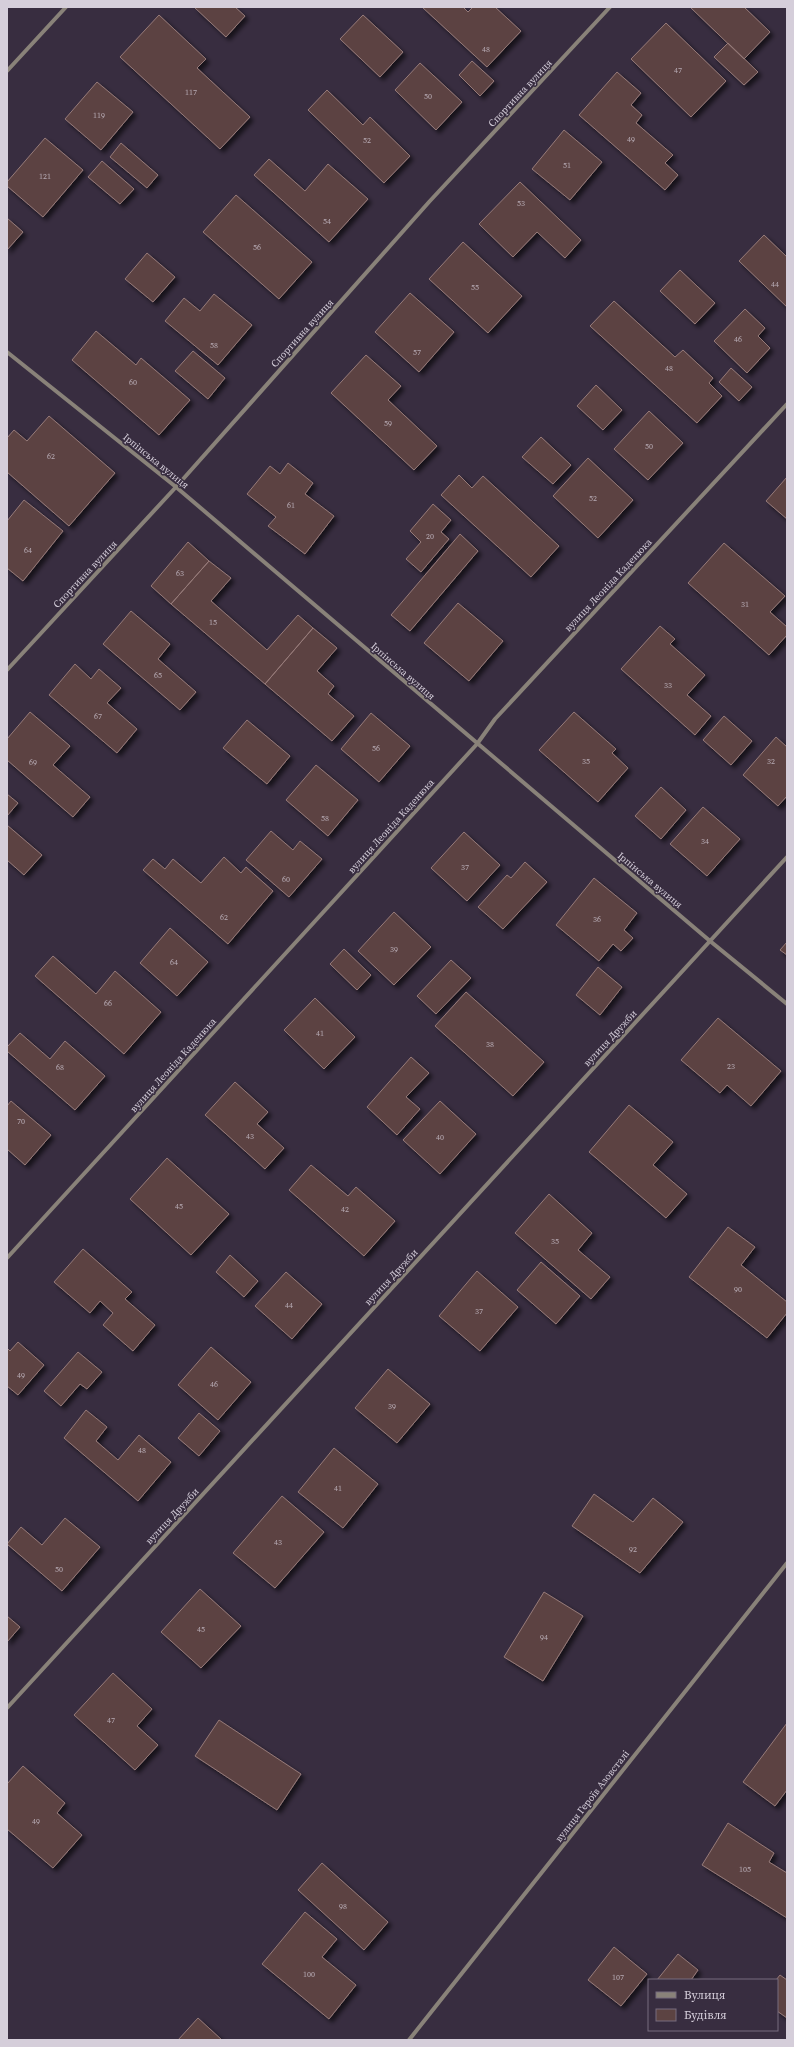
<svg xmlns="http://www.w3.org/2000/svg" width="794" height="2047" font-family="'Source Serif 4',serif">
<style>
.building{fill:#5c4342;stroke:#967a79;filter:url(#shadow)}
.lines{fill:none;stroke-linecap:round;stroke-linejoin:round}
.street{stroke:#898279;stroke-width:4}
.labels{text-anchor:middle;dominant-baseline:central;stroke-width:3;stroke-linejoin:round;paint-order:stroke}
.number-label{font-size:8px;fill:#b7abb4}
.street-label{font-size:10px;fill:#d5ceda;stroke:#382d40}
</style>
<defs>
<filter id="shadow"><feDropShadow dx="3.5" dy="3.5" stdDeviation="2" flood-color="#0009"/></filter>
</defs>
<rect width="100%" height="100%" fill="#382d40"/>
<path class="building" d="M194,7H235L245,16L226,37Z
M422,7H463L468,12L473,7H495L521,31L487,67Z
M690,7H744L770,32L744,59Z
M159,15L206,59L197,68L250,117L220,149L120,57Z
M363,15L403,52L380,77L340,39Z
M666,23L726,81L691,117L631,59Z
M728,43L758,72L744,85L714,57Z
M472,61L494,81L480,96L459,75Z
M420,63L462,102L436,130L395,90Z
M617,72L641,93L631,105L642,115L636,123L673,155L665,163L678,175L665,190L579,115Z
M97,82L133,112L101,150L65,119Z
M327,90L363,125L370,117L410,156L384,183L308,110Z
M564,130L602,162L570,200L532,169Z
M45,138L83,170L43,217L7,186V182Z
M121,143L158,175L147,188L110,157Z
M269,159L305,191L328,164L368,199L329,242L254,175Z
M102,161L134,189L120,204L88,177Z
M520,182L581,240L565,258L537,232L513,257L479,224Z
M236,195L312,262L279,299L203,232Z
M7,218L23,232L7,250Z
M764,235L787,257V307L739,261Z
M463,242L522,296L488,333L429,279Z
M147,253L175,277L153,302L125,279Z
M680,270L715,303L695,324L660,291Z
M410,293L454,332L419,372L375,332Z
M214,294L252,325L218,365L165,321L184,298L200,311Z
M614,301L675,357L683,350L713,378L709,383L722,396L697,423L590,326Z
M745,309L765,328L758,336L770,348L747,373L714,341Z
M96,331L136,365L141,358L190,400L159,435L72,360Z
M193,351L225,378L208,399L175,371Z
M366,355L401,386L388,400L437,446L414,470L331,393Z
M731,368L752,387L739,401L719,382Z
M596,385L622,410L603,430L577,406Z
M649,411L683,443L648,480L614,449Z
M49,416L115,473L69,526L7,472V438L14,430L27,441Z
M541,437L571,465L553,484L522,457Z
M588,458L633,500L598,538L553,496Z
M288,463L313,483L305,494L334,516L305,554L268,526L276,517L247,494L270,466L280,474Z
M459,475L472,488L483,476L559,546L531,577L441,495Z
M787,477V519L766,501Z
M24,500L63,531L23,581L7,568V521Z
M433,504L451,520L441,532L449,539L421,572L406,559L421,542L410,531Z
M460,534L478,551L410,631L391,615Z
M188,542L209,561L171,604L151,586Z
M724,543L785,596L770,612L787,627V635L769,655L688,583Z
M209,561L231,578L211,601L267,650L298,615L313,628L265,684L171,604Z
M458,603L503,641L469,681L424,643Z
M131,611L170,644L158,659L196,692L180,710L103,644Z
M660,626L675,639L670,644L705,675L687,695L711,716L695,735L621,669Z
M313,628L337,648L317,671L334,686L328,694L354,716L332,741L265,684Z
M75,664L91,679L99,669L121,688L107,703L137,729L117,753L49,695Z
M30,712L70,746L53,765L90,797L73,817L7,760V739Z
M574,712L616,749L612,753L628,768L598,802L539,750Z
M371,713L410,746L379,782L341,749Z
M724,716L752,741L731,765L703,740Z
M247,720L290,756L267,784L223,748Z
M776,737L787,747V796L778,806L743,775Z
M316,765L358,800L328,836L286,800Z
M661,787L686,810L661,839L635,816Z
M7,794L18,803L7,816Z
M703,807L740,839L707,876L670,844Z
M7,825L42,855L24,875L7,860Z
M271,831L293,850L300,841L322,859L289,897L246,860Z
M464,832L500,865L467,901L431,868Z
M224,857L241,873L246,867L273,891L228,944L143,870L153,859L165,869L173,859L201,883Z
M525,862L547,882L503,929L478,907L507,875L511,878Z
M594,878L637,913L624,930L633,938L621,951L613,944L599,961L556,925Z
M394,912L431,947L394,985L358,951Z
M170,928L208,962L177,996L140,963Z
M787,942V955L780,950Z
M344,949L371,975L357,990L330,964Z
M53,956L96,994L115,971L161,1012L124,1054L35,976Z
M451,960L471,978L436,1014L417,996Z
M598,967L622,987L600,1015L576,995Z
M466,992L544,1062L513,1096L435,1026Z
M315,998L355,1037L324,1069L284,1030Z
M718,1018L781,1071L751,1106L727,1085L720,1093L681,1060Z
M20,1033L50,1059L65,1041L105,1076L75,1110L7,1051V1047Z
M411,1057L429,1073L406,1097L420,1109L397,1135L367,1107Z
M235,1082L268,1112L257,1124L284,1148L265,1169L205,1115Z
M11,1101L51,1135L25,1165L7,1149V1106Z
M440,1101L476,1134L440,1174L403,1140Z
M629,1105L673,1142L653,1165L687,1194L666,1218L589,1152Z
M167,1158L229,1214L191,1255L130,1199Z
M311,1165L348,1196L356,1187L395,1221L364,1256L289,1190Z
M549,1194L592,1233L578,1250L610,1277L591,1299L515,1233Z
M728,1227L755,1247L741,1265L787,1302V1313L767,1338L689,1277Z
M83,1249L132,1292L125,1299L155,1325L133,1351L103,1325L113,1313L100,1301L90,1313L54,1282Z
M230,1255L258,1281L244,1297L216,1272Z
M541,1262L580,1296L556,1324L517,1290Z
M477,1271L518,1307L480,1351L439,1316Z
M286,1272L322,1304L292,1339L255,1306Z
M18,1342L44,1365L18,1395L7,1386V1348L10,1351Z
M211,1347L251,1382L218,1420L178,1385Z
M78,1352L102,1372L87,1389L80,1384L61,1406L44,1391Z
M388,1369L430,1404L397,1443L355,1408Z
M86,1410L107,1427L96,1441L118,1460L139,1435L171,1462L138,1501L64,1438Z
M199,1413L220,1431L199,1456L178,1438Z
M334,1448L378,1484L343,1528L298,1492Z
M594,1494L633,1522L653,1498L683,1522L640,1573L572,1526Z
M282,1496L324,1532L275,1588L233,1553Z
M65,1518L100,1547L62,1591L7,1544L21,1527L42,1545Z
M200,1589L241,1626L201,1668L161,1632Z
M544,1592L583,1616L543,1681L504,1657Z
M7,1616L20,1627L7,1642Z
M113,1673L152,1709L137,1726L158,1745L135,1770L74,1715Z
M219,1720L301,1774L277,1810L195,1756Z
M787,1723V1790L775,1806L743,1782Z
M23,1766L65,1803L57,1813L82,1835L53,1868L7,1829V1784Z
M728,1823L774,1853L769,1862L787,1873V1918L702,1865Z
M322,1863L388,1922L364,1950L298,1890Z
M305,1912L337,1939L322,1957L356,1985L329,2019L262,1964Z
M614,1947L647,1974L621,2006L588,1980Z
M678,1954L698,1970L691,1980H657Z
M780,1975L787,1980V2018L777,2011L776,1980Z
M198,2018L222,2040H178Z"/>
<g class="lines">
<path class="street" d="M7,71L66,7
M7,352L176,487L710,941L787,1004
M7,670L176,487L429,202L610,7
M7,1258L477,744L495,719L787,404
M7,1708L787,857
M409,2040L787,1563"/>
</g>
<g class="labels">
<g class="number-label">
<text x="486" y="49">48</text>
<text x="678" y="70">47</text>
<text x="191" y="92">117</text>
<text x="428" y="96">50</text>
<text x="99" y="115">119</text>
<text x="631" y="139">49</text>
<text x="367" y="140">52</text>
<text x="567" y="165">51</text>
<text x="45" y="176">121</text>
<text x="521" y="203">53</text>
<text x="327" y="221">54</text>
<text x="257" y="247">56</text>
<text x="775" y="284">44</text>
<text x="475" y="287">55</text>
<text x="738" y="339">46</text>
<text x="214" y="345">58</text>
<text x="417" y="352">57</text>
<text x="669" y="368">48</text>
<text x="133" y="382">60</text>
<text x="388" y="423">59</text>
<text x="649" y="446">50</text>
<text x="51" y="456">62</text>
<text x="593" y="498">52</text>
<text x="291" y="505">61</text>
<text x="430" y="536">20</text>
<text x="28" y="550">64</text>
<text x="180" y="573">63</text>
<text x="745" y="604">31</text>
<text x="213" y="622">15</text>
<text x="158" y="675">65</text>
<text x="668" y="685">33</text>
<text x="98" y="716">67</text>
<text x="376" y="748">56</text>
<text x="586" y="761">35</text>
<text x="771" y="761">32</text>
<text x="33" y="762">69</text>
<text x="325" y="818">58</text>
<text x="705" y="841">34</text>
<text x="465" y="867">37</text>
<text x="286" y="879">60</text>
<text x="224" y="917">62</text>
<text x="597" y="919">36</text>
<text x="394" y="949">39</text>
<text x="174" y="962">64</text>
<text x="108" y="1003">66</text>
<text x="320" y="1033">41</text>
<text x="490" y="1044">38</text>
<text x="731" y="1066">23</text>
<text x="60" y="1067">68</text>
<text x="21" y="1121">70</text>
<text x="250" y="1136">43</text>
<text x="440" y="1137">40</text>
<text x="179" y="1206">45</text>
<text x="345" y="1209">42</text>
<text x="555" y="1241">35</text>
<text x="738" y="1289">90</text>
<text x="289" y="1305">44</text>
<text x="479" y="1311">37</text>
<text x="21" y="1375">49</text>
<text x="214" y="1384">46</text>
<text x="392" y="1406">39</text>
<text x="142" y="1450">48</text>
<text x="338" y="1488">41</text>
<text x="278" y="1542">43</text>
<text x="633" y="1549">92</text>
<text x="59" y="1569">50</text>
<text x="201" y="1629">45</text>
<text x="544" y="1637">94</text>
<text x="111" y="1720">47</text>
<text x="36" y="1821">49</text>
<text x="745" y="1869">105</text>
<text x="343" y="1906">98</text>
<text x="309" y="1974">100</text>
<text x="618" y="1977">107</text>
</g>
<g class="street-label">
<text transform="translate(520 93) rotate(-47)">Спортивна вулиця</text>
<text transform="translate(302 333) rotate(-48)">Спортивна вулиця</text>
<text transform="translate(156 461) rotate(39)">Ірпінська вулиця</text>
<text transform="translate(85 574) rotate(-47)">Спортивна вулиця</text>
<text transform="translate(608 585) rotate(-47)">вулиця Леоніда Каденюка</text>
<text transform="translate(403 671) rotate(41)">Ірпінська вулиця</text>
<text transform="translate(391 826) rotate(-48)">вулиця Леоніда Каденюка</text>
<text transform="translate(650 880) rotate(40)">Ірпінська вулиця</text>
<text transform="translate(610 1038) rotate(-47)">вулиця Дружби</text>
<text transform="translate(173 1065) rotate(-48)">вулиця Леоніда Каденюка</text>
<text transform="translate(391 1277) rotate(-47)">вулиця Дружби</text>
<text transform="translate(172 1516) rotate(-47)">вулиця Дружби</text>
<text transform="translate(592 1796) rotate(-52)">вулиця Героїв Азовсталі</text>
</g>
</g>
<rect width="794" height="2047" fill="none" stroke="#d5ceda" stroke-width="16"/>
<rect x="648" y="1979" width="130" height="52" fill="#382d40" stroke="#776d7e"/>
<rect x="656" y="1992" width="20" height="6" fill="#898279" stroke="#776d7e"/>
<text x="684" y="1999" font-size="12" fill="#d5ceda">Вулиця</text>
<rect x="656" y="2009" width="20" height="12" fill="#5c4342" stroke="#776d7e"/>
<text x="684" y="2019" font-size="12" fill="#d5ceda">Будівля</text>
</svg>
